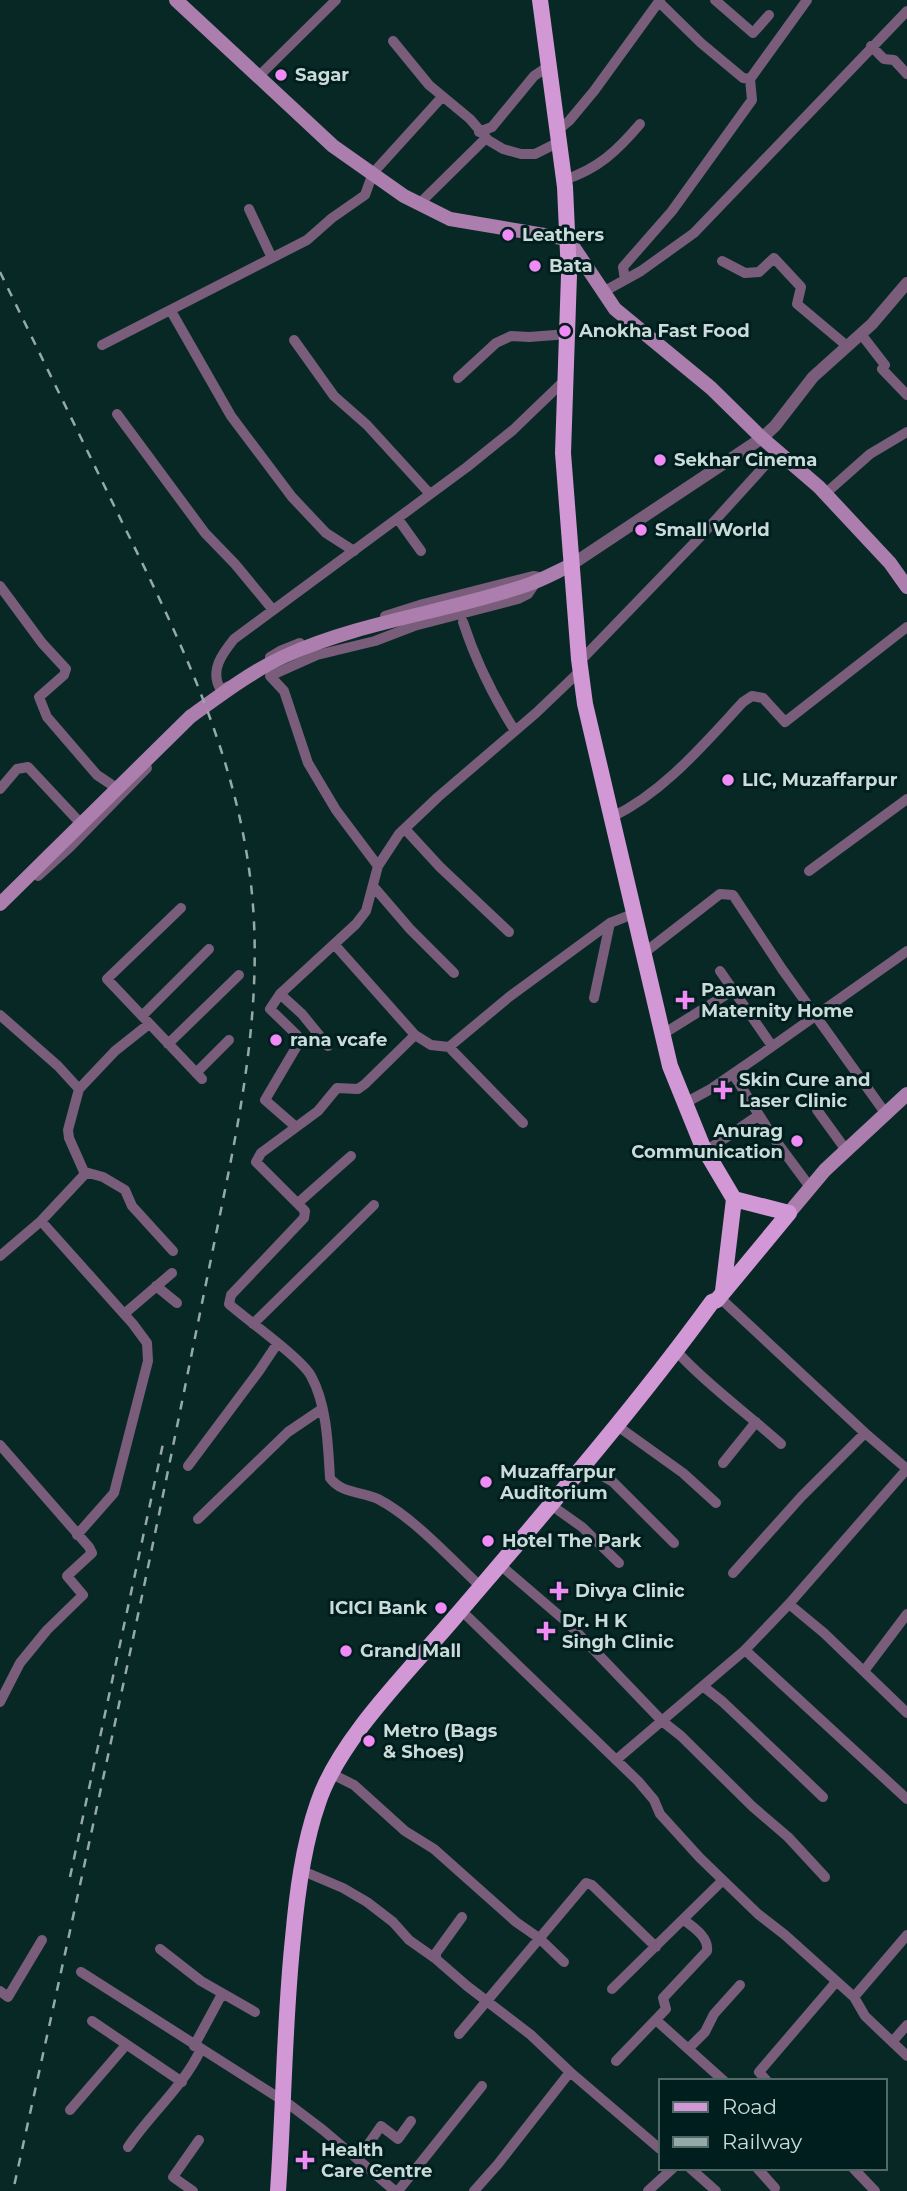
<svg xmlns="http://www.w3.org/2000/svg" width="907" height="2191" font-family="Montserrat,sans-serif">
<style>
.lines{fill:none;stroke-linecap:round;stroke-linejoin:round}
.minor{stroke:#795d7a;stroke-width:10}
.tertiary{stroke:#795d7a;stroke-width:12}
.secondary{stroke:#ab7ead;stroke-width:14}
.primary{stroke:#d297d5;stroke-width:16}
.rail{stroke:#95aaa8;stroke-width:2.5;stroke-dasharray:9 9;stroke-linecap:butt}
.poi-dot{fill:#f08bf6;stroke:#001e1d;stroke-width:2.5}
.labels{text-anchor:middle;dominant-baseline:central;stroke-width:6;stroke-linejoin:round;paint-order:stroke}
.poi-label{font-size:18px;font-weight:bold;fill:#cadbd9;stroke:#001e1d;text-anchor:start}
</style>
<rect width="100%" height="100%" fill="#082826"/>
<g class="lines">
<path class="minor" d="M715,0L753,33L769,15
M659,2L701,43L743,78L750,79
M393,41L429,85L470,119L488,140L503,149L521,154H535L559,142
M871,46L884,59L894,60L907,74
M262,73L336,0
M558,130L569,121L594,91L660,0
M479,132L492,127L534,76L549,66
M564,180C598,169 617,151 640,124
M419,204L486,138
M249,209L272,258
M722,261L745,273L759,272L774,258L801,287L797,304L847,346
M625,280L623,267L672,211L752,100L750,79L807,0
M603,292L641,271L694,233L907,11
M171,311L231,416L292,497L326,533L354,551
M861,334L885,365L882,369L907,395
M294,340L334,396L367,425L430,494
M102,345L307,240L332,218L365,195L373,173L442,97
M458,378L496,343L511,336L529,337L568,334
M117,414L205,533L235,564L273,610
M826,493L870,454L907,432
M398,519L421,551
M0,586L42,643L66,669L64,675L39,697L47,717L97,775L121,791
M385,616L423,604L533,576L539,577
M463,622C476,662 493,696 515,731
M270,657L280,651L300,643
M579,659L585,656L700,537L778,451
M229,686L221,690C209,671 222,654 234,639L467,467L513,430L566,379
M0,789L17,769L28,767L85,828
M612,817C664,792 704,744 743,702L752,696L763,698L785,722L907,627
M405,829L440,867L509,932
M378,866L336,810L308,763L284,691L270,676L317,655L375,641L414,626L518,599L528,594L536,582
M809,871L907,799
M38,876L70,847L147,768
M373,886L410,929L454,973
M181,908L107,979L202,1079
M334,944L415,1035L431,1045L449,1047L509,997L610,923L633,914
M644,953L720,894L733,895L782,969L886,1114
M720,971L772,1046
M280,994L302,1014L328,1046
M594,998L610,923
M0,1015L58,1066L79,1089L68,1130L69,1138L85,1174L41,1221L0,1256
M142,1016L209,949
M663,1034L732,991
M415,1035L365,1084L358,1089L337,1088L318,1111L261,1153L256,1162L305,1211L304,1218L231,1295L229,1304C247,1320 301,1358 311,1376C327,1405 328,1445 330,1478C342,1494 361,1491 378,1499C413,1517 451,1559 481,1587
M168,1044L239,975
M449,1047L523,1123
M196,1073L229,1040
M733,1074L773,1137L810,1187
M79,1089L115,1051L149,1024
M685,1103L709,1090L763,1053L907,951
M817,1110L846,1150
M296,1127L265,1100L301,1039L270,1009L280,994L356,924L366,911L378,866L399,834L438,797L536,713L580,671
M706,1151L759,1115
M85,1172L103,1177L125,1190L132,1206L173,1251
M298,1203L351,1156
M41,1221L133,1324L147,1343L148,1361L114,1493L77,1535
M156,1286L177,1303
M719,1297L865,1433L907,1469
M124,1314L172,1273
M253,1324L374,1205
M681,1356C711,1388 748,1414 781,1444
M623,1430L683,1473L716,1503
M0,1445L89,1547L92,1553L67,1576L83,1595L47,1630L20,1663L0,1702
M723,1463L756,1422
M188,1466L259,1371L277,1344
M592,1470L613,1482L674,1543
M558,1510L582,1527L619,1563
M198,1519L288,1432L322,1409
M506,1570L569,1624L662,1721L681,1736L753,1807L788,1837L825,1877
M733,1573L801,1497L865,1433
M789,1604L824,1633L907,1713
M468,1617L638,1781L654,1800L660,1814L700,1858L758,1914L785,1935L854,1997
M745,1650L907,1799
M864,1671L907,1614
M704,1687L723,1702L823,1797
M616,1760L745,1650L789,1604L907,1469
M338,1777L354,1785L405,1831L434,1849L516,1922L539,1938L564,1962
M310,1874L343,1888L367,1902L393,1922L409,1940L436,1959
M462,1917L436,1953V1959L467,1986L531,2035L570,2072L660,2149
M907,1935L854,1997L865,2016L907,2056
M160,1949L201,1981L255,2012
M81,1972L290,2105L323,2130L395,2191
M612,1989L723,1880
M0,1991L8,1997L42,1940
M656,2020L724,2081
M92,2021L182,2082
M459,2034L586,1883L592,1885L656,1947
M893,2041L907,2025
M194,2046L222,1994
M688,2049L705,2032L714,2014L740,1985
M616,2061L666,2009L663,1998L707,1951C709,1937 694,1928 684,1920
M767,2081L759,2072L836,1982
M70,2110L126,2045
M128,2147C151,2113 183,2087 201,2049
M358,2159L381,2126L398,2139L411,2121
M690,2168L716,2191
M757,2168L775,2188
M853,2168L875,2191
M193,2191L173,2177L199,2140
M398,2191L482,2086
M474,2191L498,2164L570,2072
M648,2191L673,2168"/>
<path class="tertiary" d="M571,565L762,438L775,426L813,377L872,324L907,283"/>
<path class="secondary" d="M176,0L333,146L404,196L450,219L568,239L615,309L711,388L762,438L819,487L890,563L907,587
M0,904L190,717C219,696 252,671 285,656C362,621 448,612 527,585C542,580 556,572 571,565
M789,1213L825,1170L907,1094"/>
<path class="primary" d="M723,1291L734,1199
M278,2191C284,2107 284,2022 293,1938C297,1893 303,1846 318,1803C339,1739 411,1669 455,1617C543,1514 632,1412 712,1302L717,1300L789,1213L734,1199L702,1145L670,1066L585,704L579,659L563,453L569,275L565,187L540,0"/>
<path class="rail" d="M0,272C41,356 82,440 123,524C176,631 230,742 248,862C265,972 247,1082 225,1190C213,1249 201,1308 189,1367C134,1642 73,1917 13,2191
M70,1877L164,1439"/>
</g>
<g class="poi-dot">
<circle cx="281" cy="75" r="7"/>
<circle cx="508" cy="235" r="7"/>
<circle cx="535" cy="266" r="7"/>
<circle cx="565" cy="331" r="7"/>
<circle cx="660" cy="460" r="7"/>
<circle cx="641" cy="530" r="7"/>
<circle cx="728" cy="780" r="7"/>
<path d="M681.5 989.5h7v7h7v7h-7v7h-7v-7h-7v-7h7z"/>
<circle cx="276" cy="1040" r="7"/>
<path d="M719.5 1079.5h7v7h7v7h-7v7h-7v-7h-7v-7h7z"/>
<circle cx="797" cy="1141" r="7"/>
<circle cx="486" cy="1482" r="7"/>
<circle cx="488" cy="1541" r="7"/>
<path d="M555.5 1580.5h7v7h7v7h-7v7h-7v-7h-7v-7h7z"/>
<circle cx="441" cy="1608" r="7"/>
<path d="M542.5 1620.5h7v7h7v7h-7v7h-7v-7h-7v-7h7z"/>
<circle cx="346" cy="1651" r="7"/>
<circle cx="369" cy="1741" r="7"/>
<path d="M301.5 2149.5h7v7h7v7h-7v7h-7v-7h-7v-7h7z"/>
</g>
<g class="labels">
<g class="poi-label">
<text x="295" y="75">Sagar</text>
<text x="522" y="235">Leathers</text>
<text x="549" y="266">Bata</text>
<text x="579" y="331">Anokha Fast Food</text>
<text x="674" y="460">Sekhar Cinema</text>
<text x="655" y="530">Small World</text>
<text x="742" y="780">LIC, Muzaffarpur</text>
<text x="701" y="990">Paawan<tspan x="701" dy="21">Maternity Home</tspan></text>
<text x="290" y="1040">rana vcafe</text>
<text x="739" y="1080">Skin Cure and<tspan x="739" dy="21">Laser Clinic</tspan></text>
<text x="783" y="1131" text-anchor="end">Anurag<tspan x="783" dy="21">Communication</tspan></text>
<text x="500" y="1472">Muzaffarpur<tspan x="500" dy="21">Auditorium</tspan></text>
<text x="502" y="1541">Hotel The Park</text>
<text x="575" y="1591">Divya Clinic</text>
<text x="427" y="1608" text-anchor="end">ICICI Bank</text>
<text x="562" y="1621">Dr. H K<tspan x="562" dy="21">Singh Clinic</tspan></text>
<text x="360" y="1651">Grand Mall</text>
<text x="383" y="1731">Metro (Bags<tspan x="383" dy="21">&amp; Shoes)</tspan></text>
<text x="321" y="2150">Health<tspan x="321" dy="21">Care Centre</tspan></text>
</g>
</g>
<rect x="659" y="2079" width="228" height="91" fill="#001e1d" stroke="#516a68" stroke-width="2"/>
<rect x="673" y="2102" width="35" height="10" fill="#d297d5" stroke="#516a68" stroke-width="2"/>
<text x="722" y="2114" font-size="21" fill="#cadbd9">Road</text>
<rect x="673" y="2137" width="35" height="10" fill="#95aaa8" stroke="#516a68" stroke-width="2"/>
<text x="722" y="2149" font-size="21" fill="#cadbd9">Railway</text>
</svg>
